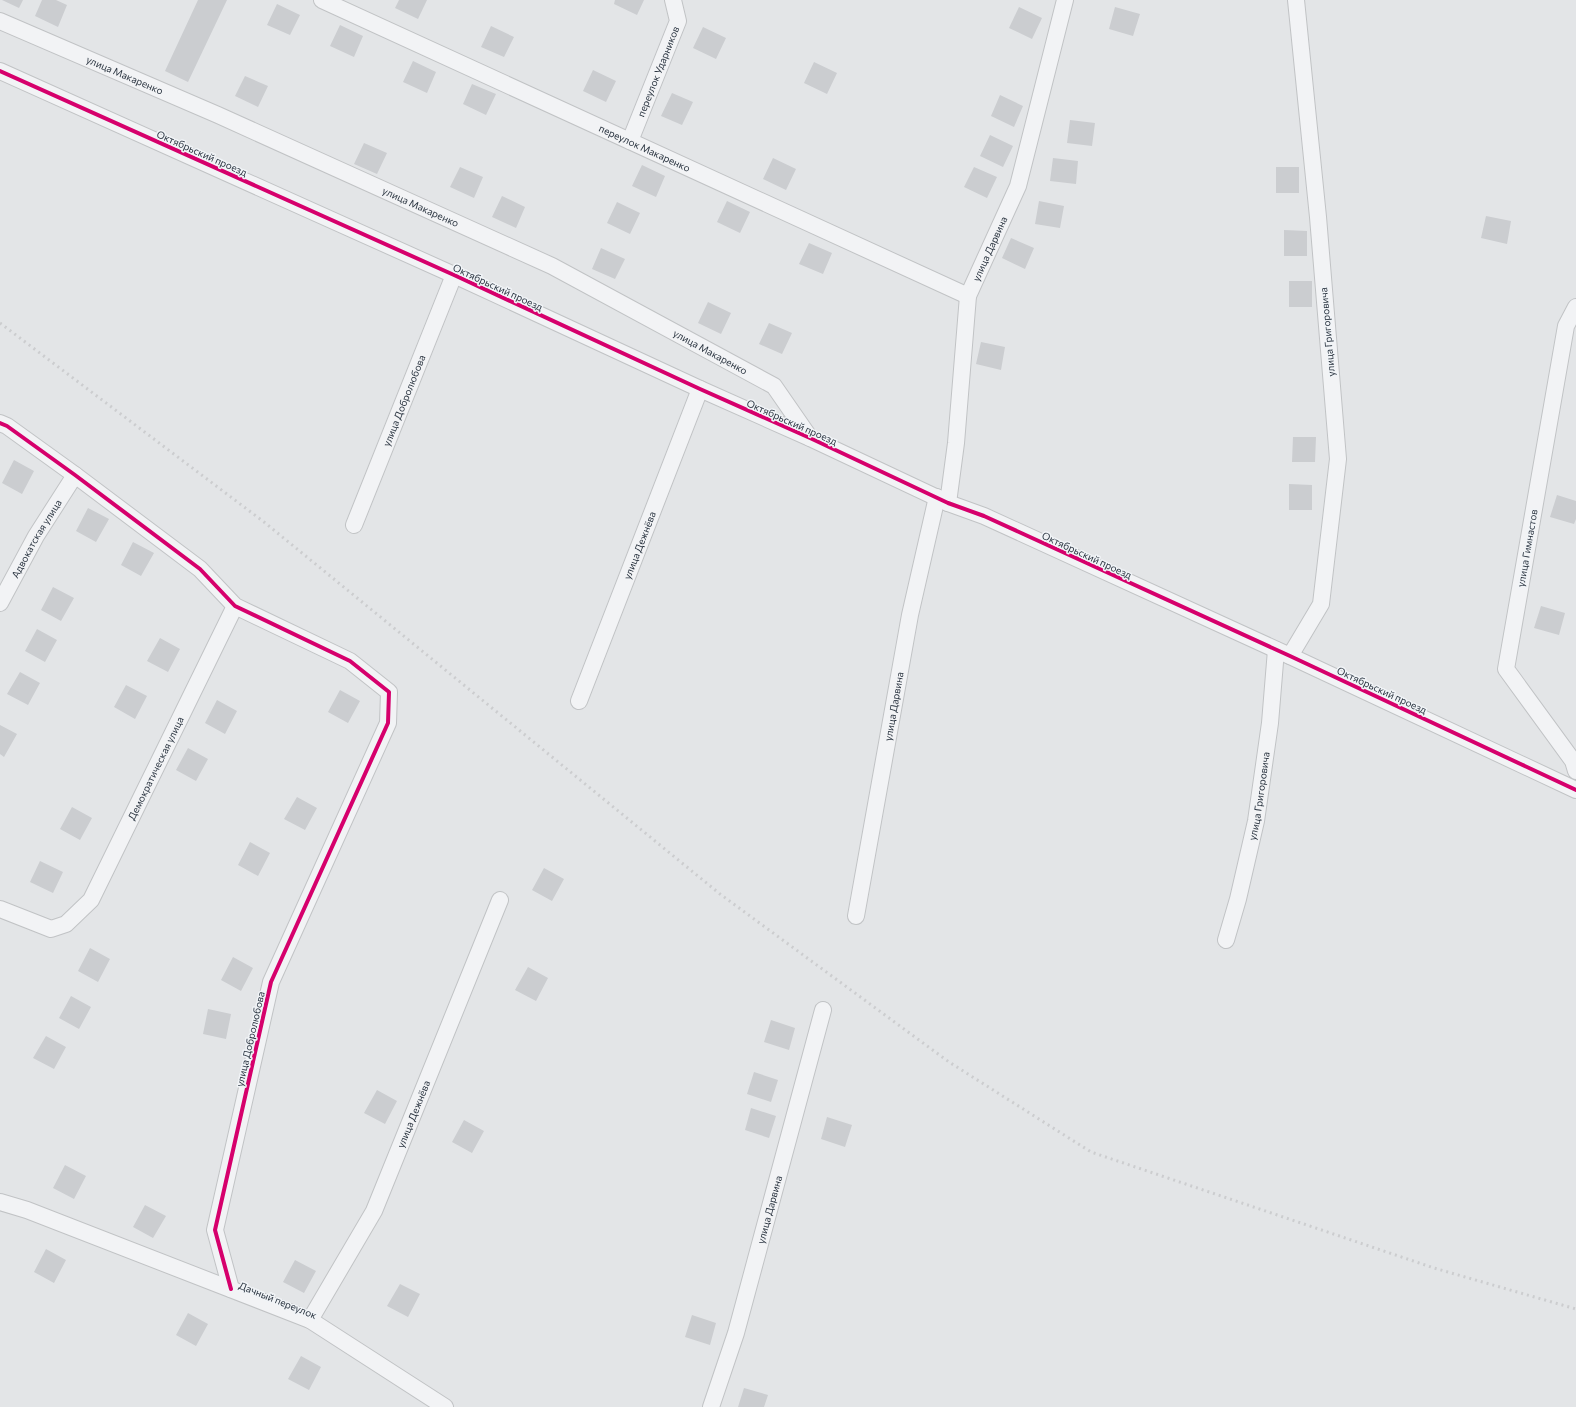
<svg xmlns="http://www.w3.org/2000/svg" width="1576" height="1407" font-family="Commissioner,sans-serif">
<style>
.building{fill:#cbcdd0}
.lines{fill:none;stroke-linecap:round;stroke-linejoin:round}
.street-casing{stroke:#c1c3c5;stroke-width:18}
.street{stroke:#f2f3f5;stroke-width:16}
.rail{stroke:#cccdcf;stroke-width:3;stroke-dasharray:2 4;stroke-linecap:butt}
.cycleway-casing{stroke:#f1f4f7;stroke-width:6}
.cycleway{stroke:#d6006c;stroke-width:4}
.labels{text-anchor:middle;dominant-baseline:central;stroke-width:3;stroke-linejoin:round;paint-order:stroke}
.street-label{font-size:10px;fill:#2a3440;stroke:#f1f4f7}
</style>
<rect width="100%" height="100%" fill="#e3e5e7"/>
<path class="building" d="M2,0H23L19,8Z
M42,0H56L67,5L58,27L35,16Z
M198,0H227L188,82L165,71Z
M399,0H427L418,19L395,8Z
M615,0H644L637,15L614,4Z
M277,4L300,15L290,35L267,25Z
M1019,7L1042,18L1032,39L1009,28Z
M1115,7L1140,14L1133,36L1109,29Z
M340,25L363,36L354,57L330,46Z
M491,26L514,37L504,57L481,47Z
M703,27L726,38L716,59L693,48Z
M413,61L436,72L427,93L403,82Z
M814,62L837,73L827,94L804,83Z
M593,70L616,81L606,102L583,91Z
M245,76L268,86L258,107L235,96Z
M472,84L496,94L486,115L463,104Z
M672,93L693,102L682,125L661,116Z
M1000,95L1023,106L1014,127L991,116Z
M1070,120L1095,123L1092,146L1067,143Z
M990,135L1013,146L1003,167L980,156Z
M364,143L387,153L377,174L354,164Z
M773,158L796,169L786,190L763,179Z
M1053,158L1078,161L1076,184L1050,181Z
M642,165L665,176L656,197L632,186Z
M460,167L483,177L474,198L450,187Z
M974,167L997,177L987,198L964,187Z
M1276,167H1299V193H1276Z
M502,196L525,207L516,228L492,217Z
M727,201L750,212L740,233L717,222Z
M1039,201L1064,206L1060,228L1035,224Z
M617,202L640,213L630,234L607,223Z
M1486,216L1511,221L1507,244L1481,238Z
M1284,230L1307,231V256H1284Z
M1011,238L1034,248L1025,269L1002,258Z
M809,243L832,253L823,274L799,264Z
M601,248L625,259L615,279L592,269Z
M1289,281H1312V307H1289Z
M708,302L731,313L721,334L698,323Z
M769,323L792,333L782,354L759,344Z
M981,342L1005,347L1001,370L976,364Z
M1293,437H1316L1315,462H1292Z
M14,460L34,471L22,494L2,483Z
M1289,484L1312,485V510H1289Z
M1557,495L1576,501V519L1574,524L1550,517Z
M88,508L109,519L96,542L76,531Z
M133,542L154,553L141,576L121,565Z
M53,587L74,598L61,621L41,610Z
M1541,606L1565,613L1559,635L1534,628Z
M37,629L57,640L45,662L25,651Z
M160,638L180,649L168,672L147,661Z
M20,672L40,683L28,705L7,694Z
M126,685L147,696L135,719L114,707Z
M340,690L360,701L348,723L328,712Z
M217,700L237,711L225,734L205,723Z
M0,725L17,734L4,757L0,754Z
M188,748L208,759L196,781L176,770Z
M297,797L317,808L305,830L284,819Z
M72,807L92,818L80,840L60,829Z
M250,842L270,853L258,876L238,865Z
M40,861L63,872L53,893L30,882Z
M544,868L564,879L552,901L532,890Z
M90,948L110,959L98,982L78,971Z
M233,957L253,968L241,991L221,980Z
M528,967L548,978L536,1001L515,990Z
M71,996L91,1007L79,1029L59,1018Z
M208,1009L231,1014L226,1039L203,1034Z
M771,1020L795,1028L789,1050L764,1042Z
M46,1036L66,1047L54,1069L33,1058Z
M754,1072L778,1080L771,1102L747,1094Z
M377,1090L397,1101L385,1124L364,1113Z
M751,1108L776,1116L769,1138L745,1130Z
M827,1117L852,1125L845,1147L821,1139Z
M464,1120L484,1131L472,1153L452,1142Z
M65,1165L86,1176L74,1199L53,1188Z
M145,1205L166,1216L153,1238L133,1227Z
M46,1249L66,1260L54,1283L34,1272Z
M295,1260L316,1271L304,1293L283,1282Z
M400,1284L420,1294L408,1317L387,1306Z
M188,1313L208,1324L196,1346L176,1335Z
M692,1315L716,1323L710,1345L685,1337Z
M301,1356L321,1367L309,1390L288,1379Z
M744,1388L768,1395L764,1407H738Z"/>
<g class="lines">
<g class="street-casing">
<g id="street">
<path id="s1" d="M322,0L968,296"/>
<path id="s2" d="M0,21L218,115L552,266L774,386L810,438"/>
<path d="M0,71L454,275L700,389L810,438L948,503L984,516L1290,656L1576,790"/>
<path id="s3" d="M630,141L678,21L673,0"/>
<path d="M1576,307L1566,326L1506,669L1573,761L1576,771"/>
<path d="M0,423L7,426L75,475L200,569L235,606L350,661L389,692L388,723L271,982L215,1230L231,1289"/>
<path id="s4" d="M948,503L956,443L968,296L1018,186L1065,0"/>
<path id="s5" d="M354,525L454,275"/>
<path id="s6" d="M0,603L36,536L75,475"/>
<path d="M1290,656L1321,604L1338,459L1318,217L1296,0"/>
<path id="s7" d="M579,701L700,389"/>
<path id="s8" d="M0,909L51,929L66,924L91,900L235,606"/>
<path id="s9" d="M856,916L910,615L937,497"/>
<path id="s10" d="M1226,940L1238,899L1256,821L1270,723L1276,650"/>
<path d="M0,1202L27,1210L310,1320L445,1407"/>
<path id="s11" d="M310,1320L374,1211L500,900"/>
<path id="s12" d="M711,1407L736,1333L823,1010"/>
</g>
</g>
<use href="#street" class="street"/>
<path class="rail" d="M0,323L264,522L720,894L949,1062L1091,1152L1434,1268L1576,1309"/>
<g class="cycleway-casing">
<path id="cycleway" d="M0,71L454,275L700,389L810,438L948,503L984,516L1290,656L1576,790
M0,423L7,426L75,475L200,569L235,606L350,661L389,692L388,723L271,982L215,1230L231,1289"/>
</g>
<use href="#cycleway" class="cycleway"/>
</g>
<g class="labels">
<g class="street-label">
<text stroke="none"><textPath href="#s3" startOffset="75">переулок Ударников</textPath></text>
<text stroke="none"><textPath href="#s2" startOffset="136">улица Макаренко</textPath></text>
<text stroke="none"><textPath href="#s1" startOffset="355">переулок Макаренко</textPath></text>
<text transform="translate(202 153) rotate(24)">Октябрьский проезд</text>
<text stroke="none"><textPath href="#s2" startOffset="460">улица Макаренко</textPath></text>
<text stroke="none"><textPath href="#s4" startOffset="260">улица Дарвина</textPath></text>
<text transform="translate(498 287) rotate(25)">Октябрьский проезд</text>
<text transform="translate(1327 332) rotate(-95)">улица Григоровича</text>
<text stroke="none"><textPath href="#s2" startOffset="784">улица Макаренко</textPath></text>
<text stroke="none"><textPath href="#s5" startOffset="134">улица Добролюбова</textPath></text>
<text transform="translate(792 422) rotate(24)">Октябрьский проезд</text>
<text stroke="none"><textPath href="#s6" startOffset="74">Адвокатская улица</textPath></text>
<text stroke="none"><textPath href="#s7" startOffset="167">улица Дежнёва</textPath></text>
<text transform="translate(1527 548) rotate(-80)">улица Гимнастов</text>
<text transform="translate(1087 555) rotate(25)">Октябрьский проезд</text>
<text transform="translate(1382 690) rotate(25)">Октябрьский проезд</text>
<text stroke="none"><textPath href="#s9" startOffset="213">улица Дарвина</textPath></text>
<text stroke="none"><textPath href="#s8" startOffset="252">Демократическая улица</textPath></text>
<text stroke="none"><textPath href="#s10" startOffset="148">улица Григоровича</textPath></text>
<text transform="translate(250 1039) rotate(-77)">улица Добролюбова</text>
<text stroke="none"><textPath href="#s11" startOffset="231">улица Дежнёва</textPath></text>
<text stroke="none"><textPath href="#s12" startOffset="206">улица Дарвина</textPath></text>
<text transform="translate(278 1300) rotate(22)">Дачный переулок</text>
</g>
</g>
</svg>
